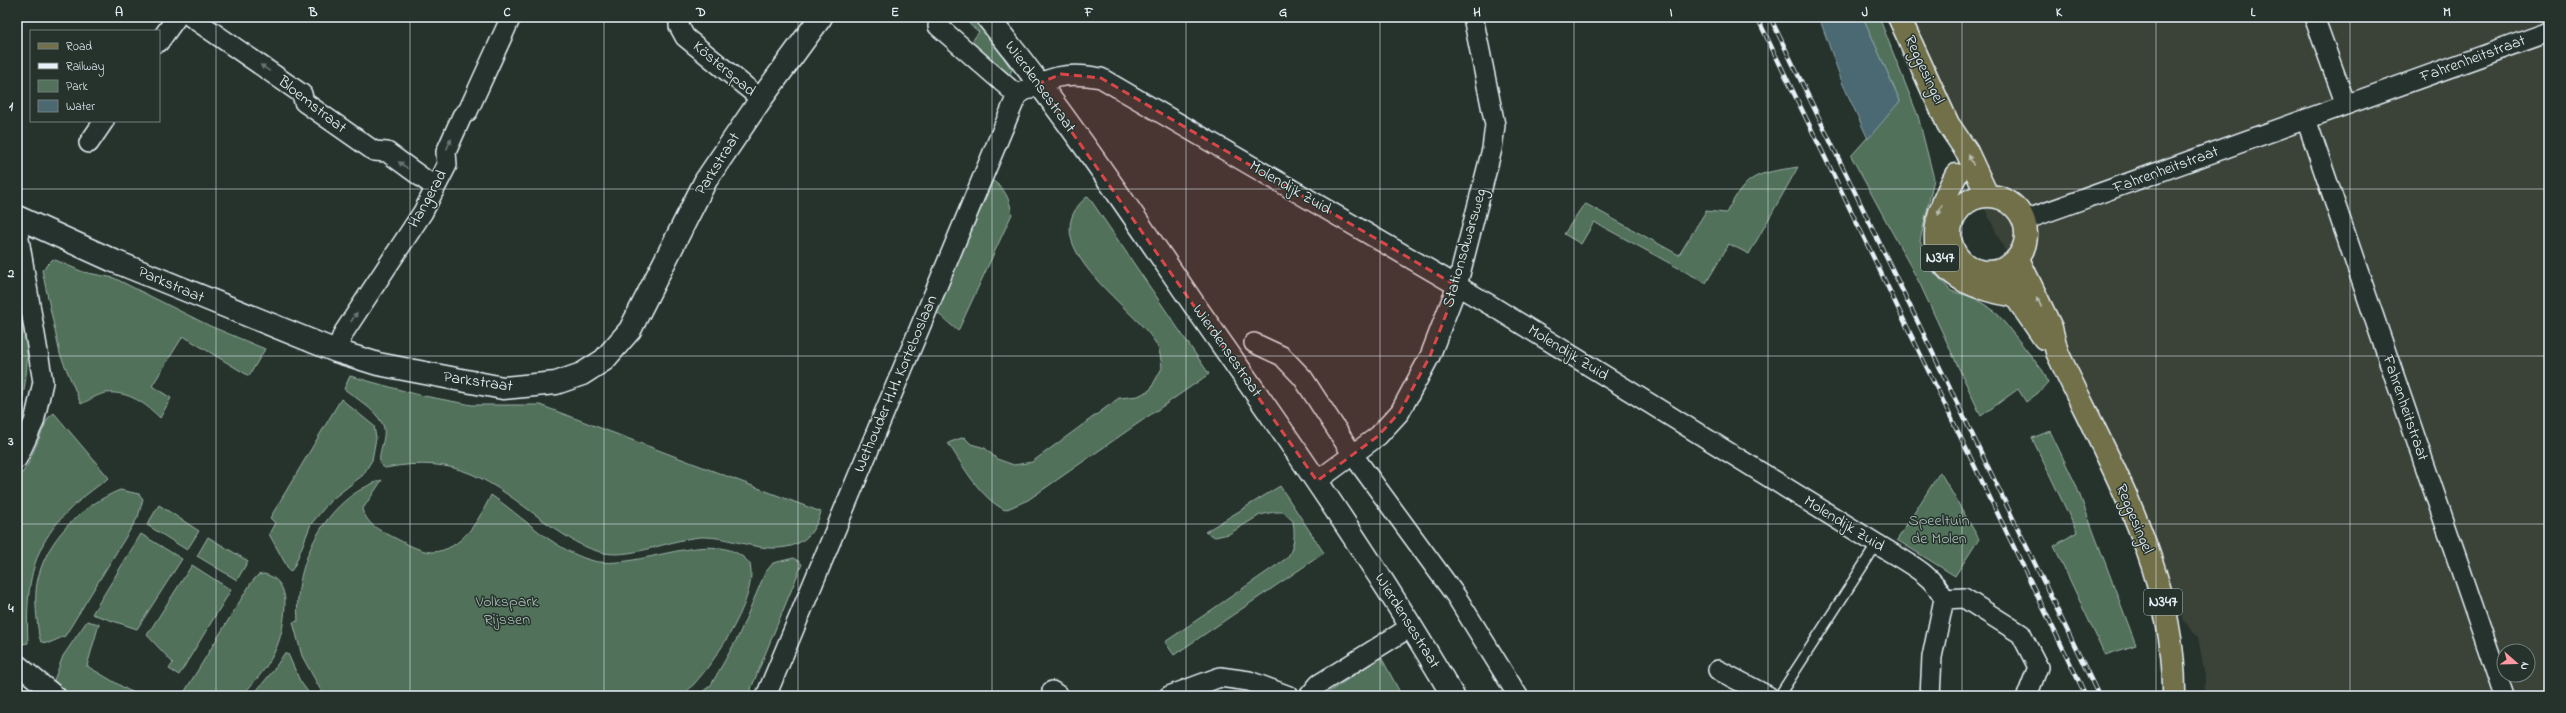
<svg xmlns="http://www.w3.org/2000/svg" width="2566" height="713" font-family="'Indie Flower',sans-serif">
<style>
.built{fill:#3b4339;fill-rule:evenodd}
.green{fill:#51715a;stroke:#9cb1a9}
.water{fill:#4c6972;stroke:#8a9fa8}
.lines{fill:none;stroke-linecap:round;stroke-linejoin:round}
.lane-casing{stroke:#e8f1f8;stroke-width:12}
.street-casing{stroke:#e8f1f8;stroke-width:22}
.secondary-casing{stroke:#e8f1f8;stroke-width:25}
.primary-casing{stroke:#e8f1f8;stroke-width:25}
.lane{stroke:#26332d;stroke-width:9}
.street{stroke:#26332d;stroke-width:19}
.secondary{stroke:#26332d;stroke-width:22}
.primary{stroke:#71704a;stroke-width:22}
.rail-casing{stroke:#e8f1f8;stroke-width:4.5}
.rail{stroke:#26332d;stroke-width:3;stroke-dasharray:9;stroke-linecap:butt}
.oneway{fill:#6a7674}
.oneway2{fill:#b8bdb2}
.marked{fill:#d94647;fill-opacity:0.2;stroke:#d94647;stroke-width:3;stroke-dasharray:8 5;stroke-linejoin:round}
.grid{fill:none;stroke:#e8f1f8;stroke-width:1;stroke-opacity:0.55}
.labels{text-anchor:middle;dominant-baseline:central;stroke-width:3;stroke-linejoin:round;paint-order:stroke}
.shield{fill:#26332d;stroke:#aeb8bb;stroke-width:1}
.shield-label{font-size:15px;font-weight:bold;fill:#e8f1f8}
.street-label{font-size:16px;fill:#e8f1f8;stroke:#26332d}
.park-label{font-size:16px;fill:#acbeb9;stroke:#26332d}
.neatline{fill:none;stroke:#e8f1f8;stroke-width:1.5}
.grid-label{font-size:13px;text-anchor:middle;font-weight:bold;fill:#e8f1f8}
</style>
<rect width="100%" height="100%" fill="#26332d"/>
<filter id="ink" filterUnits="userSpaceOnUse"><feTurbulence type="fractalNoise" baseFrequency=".025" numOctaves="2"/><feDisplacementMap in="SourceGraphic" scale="8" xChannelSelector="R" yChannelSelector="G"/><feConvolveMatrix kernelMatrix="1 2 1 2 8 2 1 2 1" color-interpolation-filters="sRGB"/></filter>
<g filter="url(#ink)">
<path class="built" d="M1892,17H2549V696H2205V676L2198,637L2185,622ZM2504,651H2528V675H2504Z"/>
<path class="green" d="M961,17H976L1012,70L1007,79L969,45L979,32Z
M1863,17H1879L1918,116L1934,179L1920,241L1931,269L1951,291L1973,297L1996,312L2043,371L2048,382L2038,393L2026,402L2018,389L1981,416L1920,284L1851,156L1900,101Z
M1798,167L1749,254L1729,244L1706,283L1594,222L1581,244L1564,234L1582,207L1586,204L1679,255L1706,211L1726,213C1748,173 1755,174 1798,167Z
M990,179C1005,188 1009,197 1012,214L958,331L934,310Z
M1088,196L1209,374L1028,500L1005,510C979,497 964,467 948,443L964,437L971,444L985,448L997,459L1014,465L1032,462L1119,398L1138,396L1150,390L1162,368C1161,360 1160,349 1155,342C1132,305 1029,243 1088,196Z
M53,259L83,272L114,278L210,326L265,349L249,376L183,336L152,386L171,398L160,418C146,404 129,391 106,393C98,394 88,401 81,404L60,354L42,270Z
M17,312L22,315C32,350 26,388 17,422Z
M350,376L419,395L472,405H540L821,512C816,528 808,541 791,546C760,554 731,536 701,537C669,539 627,562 597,551C577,545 561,533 544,521C488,480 459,454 385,468L382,466C374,455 390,437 382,423C374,409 356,398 344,389Z
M341,399L374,426L376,438L372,460L363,475L331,500L311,524L294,567L290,572L269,534L275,523L270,518Z
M54,413L109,478C41,525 24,561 28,643L17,645V481L28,464L48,418Z
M2050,431L2076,485L2136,645L2105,655L2054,546L2077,532L2032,438Z
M1940,472L1979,539L1955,576L1897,540Z
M382,480L362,510C371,528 378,529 395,538C405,543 421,552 432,552C462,551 480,518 491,495C522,516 553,549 590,560C635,574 717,522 750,564C759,599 708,674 682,696H324L302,656L293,622L298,621C293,564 325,498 382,480Z
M1280,486L1324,553L1174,655L1165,642L1287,558C1295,546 1295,535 1293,521L1283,512H1274L1260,515L1229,534L1215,537L1205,532Z
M120,490L139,494L143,499L138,517L65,636L49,643L41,642L39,636C37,620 34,599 37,583C45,540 81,506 120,490Z
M159,505L199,531L187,550L147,525Z
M141,534L182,559L137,629L92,614Z
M208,537L248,561L237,580L197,556Z
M794,558L802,564L748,696H697L711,685L738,637L765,573L773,563Z
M192,565L231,590L179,675L169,669L173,663L147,635Z
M264,574C278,577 285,588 285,603C284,644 270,667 241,696H182L251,583L258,575Z
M87,621L99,624L87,666L138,696H69L53,683L63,656Z
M284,654H288L300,681L311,696H252L273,671Z
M1381,657L1402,696H1323Z"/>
<path class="water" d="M1819,17H1863L1900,101L1868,139L1842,82Z"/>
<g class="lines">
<g class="lane-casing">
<path id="lane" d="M1779,696L1877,544"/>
</g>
<g class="street-casing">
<path id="street" d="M191,17L302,94L304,102L374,151L387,152L435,187
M679,17V26L685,37L761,99
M2314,17L2346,105
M938,26L1017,95
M159,42L177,17
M2306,119L2504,696
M89,143L104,121
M2025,220L2549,32
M17,227L43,382L34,422L17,459
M1254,343L1282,356L1303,378L1353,455L1456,596L1518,696
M336,351L344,332L423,212L447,165L446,152L462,116L468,111L511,17
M1317,481L1378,436L1400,412L1430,356L1457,286L1492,149L1495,125L1473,17
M17,664L56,696
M1718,670L1768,696
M1052,691L1059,696
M766,696L1017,95C1047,77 1066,71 1101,78L1492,306L1877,544C1900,559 1933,573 1944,599L1964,598L2021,634L2038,667L2027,696
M1169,696L1220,677L1249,681L1289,696
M1309,696L1319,684L1412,626
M1930,696L1932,657L1944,599"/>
</g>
<g class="secondary-casing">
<path id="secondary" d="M987,17C1062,109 1128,208 1195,306C1285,434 1374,561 1453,696
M17,217L114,261L336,351L378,364L503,388L556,383L582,374L604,360L630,330L706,180L761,99L821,17"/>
</g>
<g class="primary-casing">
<path id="primary" d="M1899,17L1948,124L1967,152L1987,195
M1956,175C1917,248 1933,283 2016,296
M1950 234a38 38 0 1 1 76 0a38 38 0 1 1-76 0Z
M2018,259L2051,328L2057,352C2108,461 2176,572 2174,696
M2007,284L2044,338"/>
</g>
<use href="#lane" class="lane"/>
<use href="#street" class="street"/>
<use href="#secondary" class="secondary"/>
<use href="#primary" class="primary"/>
<g class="rail-casing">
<path id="rail" d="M1757,17L2086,696
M1770,17L2099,696"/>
</g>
<use href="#rail" class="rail"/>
</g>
<defs><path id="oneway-solid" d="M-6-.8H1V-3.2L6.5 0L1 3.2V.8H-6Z"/></defs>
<g class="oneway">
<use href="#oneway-solid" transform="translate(265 68) rotate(-145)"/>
<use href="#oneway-solid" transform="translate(449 144) rotate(-66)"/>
<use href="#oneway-solid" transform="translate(403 165) rotate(-144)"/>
<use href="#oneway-solid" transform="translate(354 317) rotate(-57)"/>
</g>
<g class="oneway2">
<use href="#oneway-solid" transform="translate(1971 160) rotate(-114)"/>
<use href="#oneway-solid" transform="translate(1940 210) rotate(110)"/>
<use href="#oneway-solid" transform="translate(2039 302) rotate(-115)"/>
</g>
</g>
<path class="marked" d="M1061,74L1101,78L1457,286L1430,356L1400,412L1378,436L1317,481L1038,84Z"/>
<path class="grid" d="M216,17V696M410,17V696M604,17V696M798,17V696M992,17V696M1186,17V696M1380,17V696M1574,17V696M1768,17V696M1962,17V696M2156,17V696M2350,17V696M17,189H2549M17,356H2549M17,524H2549"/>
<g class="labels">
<g class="shield">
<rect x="1921" y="245" width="38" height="26" rx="3"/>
<rect x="2144" y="589" width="38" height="26" rx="3"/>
</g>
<g class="shield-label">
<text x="1940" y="258">N347</text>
<text x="2163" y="602">N347</text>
</g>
<g class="street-label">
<text transform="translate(2473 59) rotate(-20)">Fahrenheitstraat</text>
<text transform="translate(724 69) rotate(40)">Kösterspad</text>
<text transform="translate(1924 70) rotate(65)">Reggesingel</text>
<text transform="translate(1040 87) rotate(54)">Wierdensestraat</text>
<text transform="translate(312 105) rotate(38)">Bloemstraat</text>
<text transform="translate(718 164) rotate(-58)">Parkstraat</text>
<text transform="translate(2166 170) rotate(-20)">Fahrenheitstraat</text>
<text transform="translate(1290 188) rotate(30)">Molendijk Zuid</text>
<text transform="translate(428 199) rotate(-61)">Hangerad</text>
<text transform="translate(1465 248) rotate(-74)">Stationsdwarsweg</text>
<text transform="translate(171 285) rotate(23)">Parkstraat</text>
<text transform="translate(1227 351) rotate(55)">Wierdensestraat</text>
<text transform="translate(1568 353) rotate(32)">Molendijk Zuid</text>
<text transform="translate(478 382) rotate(8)">Parkstraat</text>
<text transform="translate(896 384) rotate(-67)">Wethouder H.H. Korteboslaan</text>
<text transform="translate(2405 408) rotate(71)">Fahrenheitstraat</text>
<text transform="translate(2134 519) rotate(67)">Reggesingel</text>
<text transform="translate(1844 524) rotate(32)">Molendijk Zuid</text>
<text transform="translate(1407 621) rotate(58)">Wierdensestraat</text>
</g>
<g class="park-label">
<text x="1939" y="521">Speeltuin<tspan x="1939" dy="18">de Molen</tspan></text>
<text x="507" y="602">Volkspark<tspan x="507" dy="18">Rijssen</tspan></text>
</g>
</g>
<rect width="2566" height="713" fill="none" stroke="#26332d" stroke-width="44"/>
<rect x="30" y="30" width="130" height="92" fill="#26332d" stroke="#747f7e"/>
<rect x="38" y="43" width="20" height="6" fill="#71704a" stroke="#747f7e"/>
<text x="66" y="50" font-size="12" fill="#e8f1f8">Road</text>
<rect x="38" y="63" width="20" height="6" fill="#e8f1f8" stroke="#747f7e"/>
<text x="66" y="70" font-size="12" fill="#e8f1f8">Railway</text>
<rect x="38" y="80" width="20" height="12" fill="#51715a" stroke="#747f7e"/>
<text x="66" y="90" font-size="12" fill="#e8f1f8">Park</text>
<rect x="38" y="100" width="20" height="12" fill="#4c6972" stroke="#747f7e"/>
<text x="66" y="110" font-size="12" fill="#e8f1f8">Water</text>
<g transform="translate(2516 663) rotate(110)"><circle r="19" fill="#26332d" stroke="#747f7e"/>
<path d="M0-3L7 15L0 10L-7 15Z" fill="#ff9aa2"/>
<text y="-6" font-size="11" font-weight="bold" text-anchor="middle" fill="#e8f1f8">N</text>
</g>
<rect x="22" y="22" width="2522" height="669" class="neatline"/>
<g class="grid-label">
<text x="119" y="16">A</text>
<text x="313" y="16">B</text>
<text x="507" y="16">C</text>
<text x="701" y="16">D</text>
<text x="895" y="16">E</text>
<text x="1089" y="16">F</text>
<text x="1283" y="16">G</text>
<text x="1477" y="16">H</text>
<text x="1671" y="16">I</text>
<text x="1865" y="16">J</text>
<text x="2059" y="16">K</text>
<text x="2253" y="16">L</text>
<text x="2447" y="16">M</text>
<text x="11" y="110">1</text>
<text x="11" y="277">2</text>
<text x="11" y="445">3</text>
<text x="11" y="612">4</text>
</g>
</svg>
